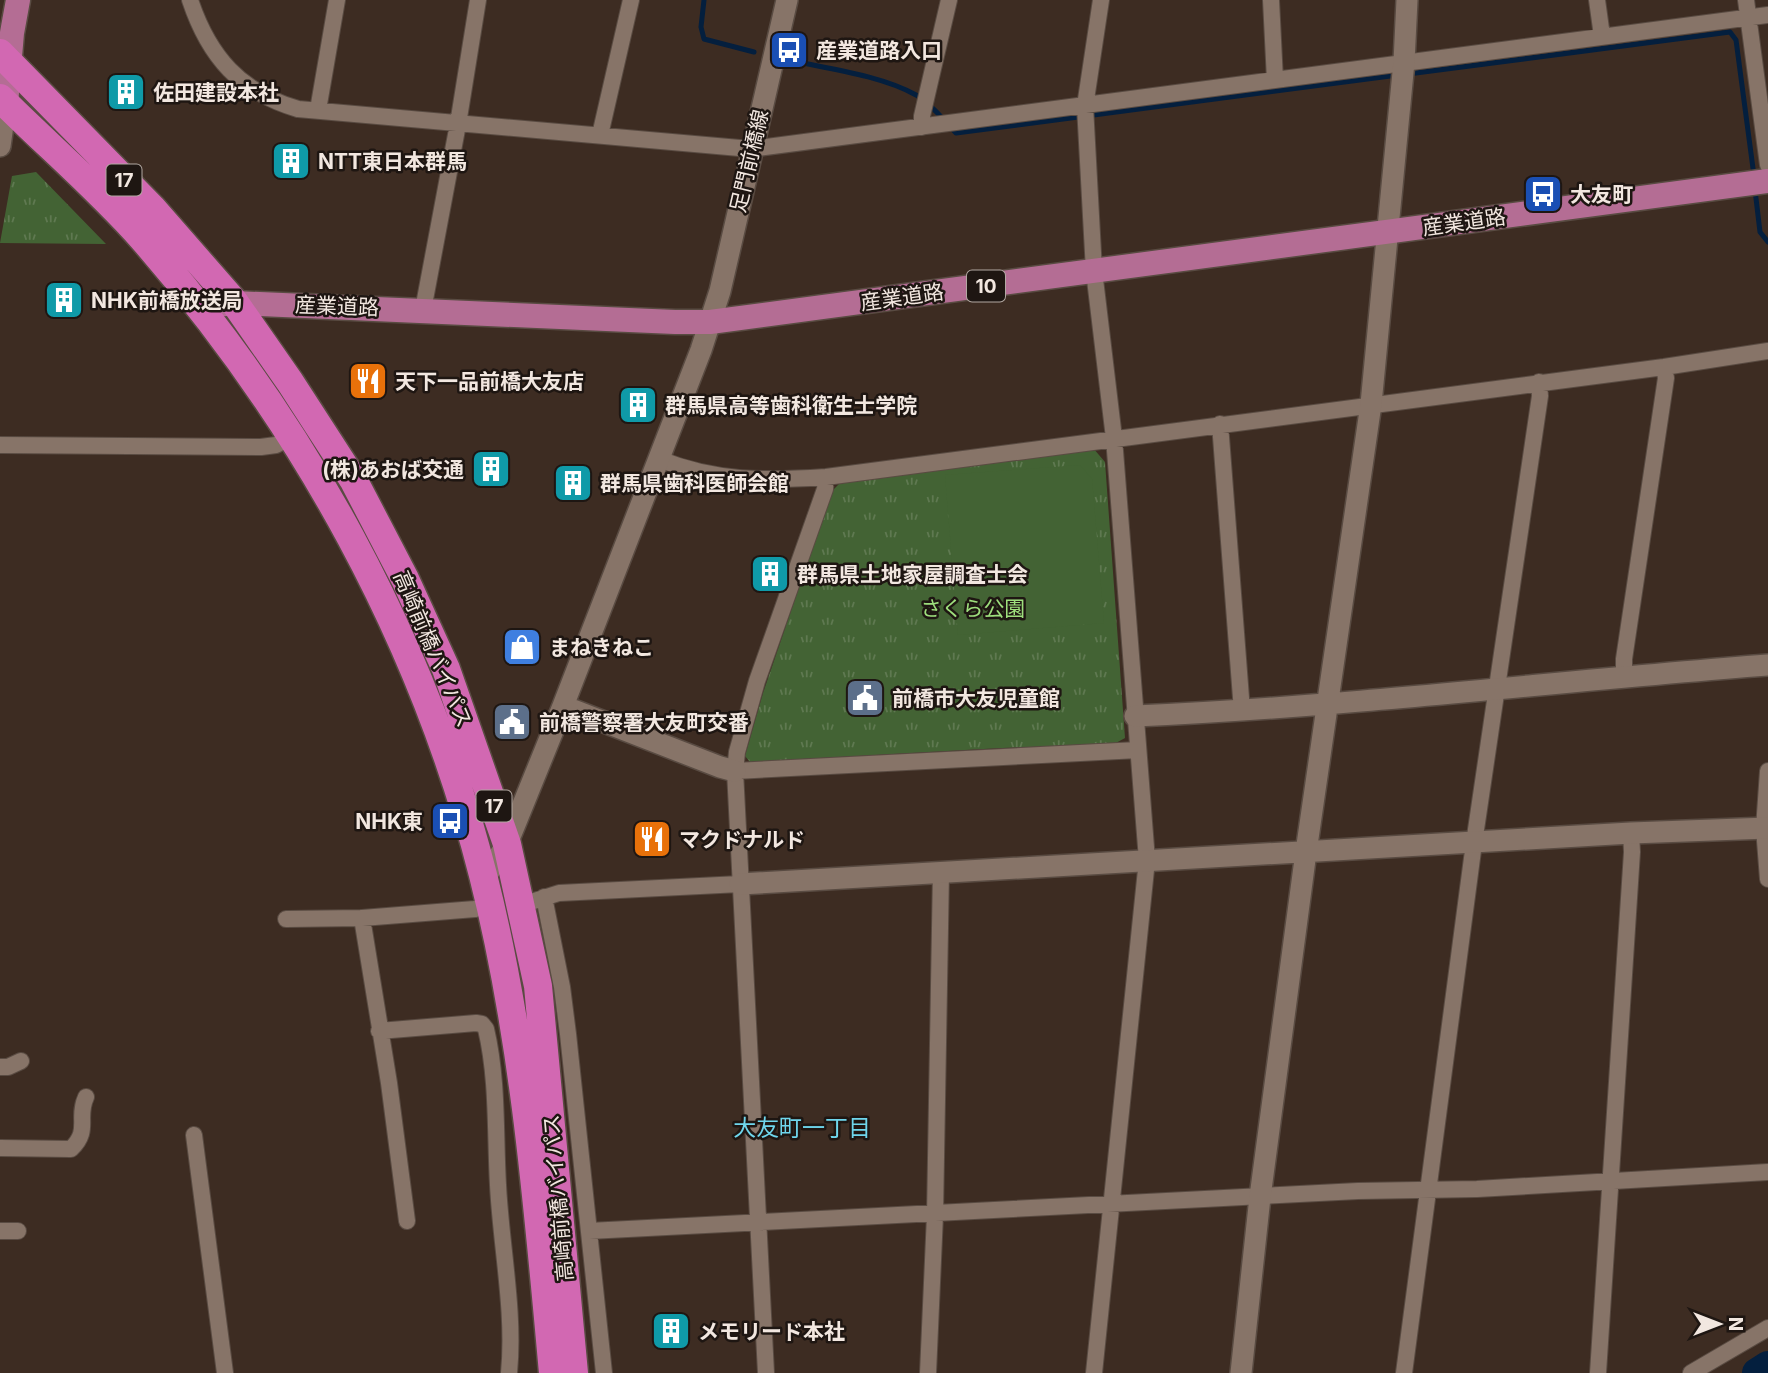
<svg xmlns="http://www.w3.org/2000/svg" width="1768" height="1373" font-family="Inter,'Noto Sans JP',sans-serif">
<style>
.park{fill:url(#park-tufts)}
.pitch{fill:#436334}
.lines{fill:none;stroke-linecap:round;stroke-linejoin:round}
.stream{stroke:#041f3e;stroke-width:5}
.river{stroke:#041f3e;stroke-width:30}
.street-casing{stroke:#594b42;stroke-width:18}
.secondary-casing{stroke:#594b42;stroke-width:24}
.primary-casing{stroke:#594b42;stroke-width:27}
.highway-casing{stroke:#594b42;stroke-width:31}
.street{stroke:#877468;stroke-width:16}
.secondary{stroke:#877468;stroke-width:21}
.primary{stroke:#b46d94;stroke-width:24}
.highway{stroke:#d268b2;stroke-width:28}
.labels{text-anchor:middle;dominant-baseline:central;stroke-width:5;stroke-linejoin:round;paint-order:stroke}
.shield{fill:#1e1612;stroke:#b2a8a2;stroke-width:2}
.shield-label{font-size:19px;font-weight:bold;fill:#f2e7e0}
.poi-label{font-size:21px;font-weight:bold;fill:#f2e7e0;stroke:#1e1612;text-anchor:start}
.street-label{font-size:21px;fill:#f2e7e0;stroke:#1e1612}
.park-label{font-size:21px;fill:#9edf7d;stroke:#1e1612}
.neighbourhood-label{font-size:23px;fill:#6fd6ec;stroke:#1e1612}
</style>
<defs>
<pattern id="park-tufts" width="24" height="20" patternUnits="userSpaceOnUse" patternTransform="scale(1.75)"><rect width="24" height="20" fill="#436334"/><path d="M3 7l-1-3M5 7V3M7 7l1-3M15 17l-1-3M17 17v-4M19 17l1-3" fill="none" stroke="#5f7951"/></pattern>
</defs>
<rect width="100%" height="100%" fill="#3d2c22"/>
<path class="park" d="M36,172L106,244L0,243L12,176Z
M1093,448L1105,462L1125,738L1114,744L1002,748L750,762L745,756L763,693L832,491L840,483Z"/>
<path class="pitch" d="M1080,465L1092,479L1104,623L958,635L945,475Z"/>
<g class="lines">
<path class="stream" d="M704,0L701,27L704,39L754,52
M793,61C831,69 882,76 916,95C932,105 944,120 956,133L1398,75
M1408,74L1730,32L1736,40L1754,176
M1755,190L1760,232L1768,242"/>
<path class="river" d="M1757,1373L1768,1366"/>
<g class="street-casing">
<path id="street" d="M190,0C209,57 240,92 298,109L751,149L1768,15
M1271,0L1275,80
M1597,0L1602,36
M1746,0L1768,165
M318,110L337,0
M922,127V116L949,0
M600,135L631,0
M423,310L458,124L478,0
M1220,424L1242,711
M0,445L261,447L276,445L291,437
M659,459C716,482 766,481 826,477L1664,367L1768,351
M1624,676V659L1666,378L1664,367
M735,771L1138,750
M1768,771L1764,828L1768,879
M544,897L562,987L568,1034L604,1373
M534,901L559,893L740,884
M362,918L389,1083L407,1221
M286,919L362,918L475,909L489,905
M379,1031L476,1023L482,1024L486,1029C498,1080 495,1133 498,1185C501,1246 515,1312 509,1373
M0,1067H8L21,1061
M194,1135L225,1373
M0,1148L71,1149C91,1130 76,1118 86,1097
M0,1231H18
M589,1231L1358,1191L1477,1189L1768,1172
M766,1373L735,771L737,752L757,681L825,489L826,477
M928,1373L935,1215L941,871
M1094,1373L1147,860L1114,438L1094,271L1085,106L1101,0
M1404,1373L1474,843L1540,396L1539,382
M1598,1373L1632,852L1631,833
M1691,1373L1768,1328"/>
</g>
<g class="secondary-casing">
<path id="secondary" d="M0,146L6,104
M563,706L720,767L735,771
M1135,716C1346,707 1557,681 1768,665
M484,879L507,844L563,706L701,350L720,291L787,0
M740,884L1631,833L1768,828
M1241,1373L1260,1197L1306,852L1371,404L1404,62L1407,0"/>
</g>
<g class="primary-casing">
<path id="primary" d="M6,104L12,33L18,0
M200,310L216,305L235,303L675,322H710L1768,181"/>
</g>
<g class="highway-casing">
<path id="highway" d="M0,53L152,208L235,303L290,382L354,481L405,579L446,669L507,844L538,986L574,1373
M0,98C47,145 99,189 143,239C303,422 423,639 483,875C524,1036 538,1208 553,1373"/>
</g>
<use href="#street" class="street"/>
<use href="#secondary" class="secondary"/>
<use href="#primary" class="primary"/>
<use href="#highway" class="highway"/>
</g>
<defs>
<g id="bus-square" transform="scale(2.0125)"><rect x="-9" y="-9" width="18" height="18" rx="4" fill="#1a4fb4" stroke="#1e1612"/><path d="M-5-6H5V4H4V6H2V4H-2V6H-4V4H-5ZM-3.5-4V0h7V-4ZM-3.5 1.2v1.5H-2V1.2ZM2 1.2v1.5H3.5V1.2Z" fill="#fff"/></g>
<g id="building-square" transform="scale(2.0125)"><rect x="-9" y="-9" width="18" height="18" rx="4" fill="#0f9aa8" stroke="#1e1612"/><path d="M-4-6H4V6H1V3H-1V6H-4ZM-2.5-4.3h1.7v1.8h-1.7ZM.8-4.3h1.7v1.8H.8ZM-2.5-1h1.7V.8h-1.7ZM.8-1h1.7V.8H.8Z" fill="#fff"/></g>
<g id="restaurant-square" transform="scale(2.0125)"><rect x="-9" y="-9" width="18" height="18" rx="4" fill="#e8710a" stroke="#1e1612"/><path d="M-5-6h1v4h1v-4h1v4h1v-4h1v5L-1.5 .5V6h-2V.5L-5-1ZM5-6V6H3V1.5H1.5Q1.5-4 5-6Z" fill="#fff"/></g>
<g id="shop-square" transform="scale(2.0125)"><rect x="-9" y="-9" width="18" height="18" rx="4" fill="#3f7fe0" stroke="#1e1612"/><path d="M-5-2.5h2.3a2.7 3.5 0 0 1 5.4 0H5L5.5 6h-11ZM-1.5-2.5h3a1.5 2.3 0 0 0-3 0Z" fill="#fff"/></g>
<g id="civic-square" transform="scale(2.0125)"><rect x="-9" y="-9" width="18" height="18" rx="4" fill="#5c6f8a" stroke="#1e1612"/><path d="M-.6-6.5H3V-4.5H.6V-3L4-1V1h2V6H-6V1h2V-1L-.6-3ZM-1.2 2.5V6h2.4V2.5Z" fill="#fff"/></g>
</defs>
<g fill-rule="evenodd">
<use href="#bus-square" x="789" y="50"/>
<use href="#building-square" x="126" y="92"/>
<use href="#building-square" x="291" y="161"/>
<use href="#bus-square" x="1543" y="194"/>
<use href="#building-square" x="64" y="300"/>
<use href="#restaurant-square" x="368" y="381"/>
<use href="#building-square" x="638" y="405"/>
<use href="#building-square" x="491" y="469"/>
<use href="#building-square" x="573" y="483"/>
<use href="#building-square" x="770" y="574"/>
<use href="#shop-square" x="522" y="647"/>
<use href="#civic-square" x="865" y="698"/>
<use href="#civic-square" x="512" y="722"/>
<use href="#bus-square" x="450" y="821"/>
<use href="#restaurant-square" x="652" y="839"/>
<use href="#building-square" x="671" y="1331"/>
</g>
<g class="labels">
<g class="shield">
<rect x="106.5" y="164.5" width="35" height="31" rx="5"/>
<rect x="967" y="270.5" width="38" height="31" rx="5"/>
<rect x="476.5" y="790.5" width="35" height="31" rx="5"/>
</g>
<g class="shield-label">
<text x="124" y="180">17</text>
<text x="986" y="286">10</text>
<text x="494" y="806">17</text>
</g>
<g class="poi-label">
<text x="816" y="50">産業道路入口</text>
<text x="153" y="92">佐田建設本社</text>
<text x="318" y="161">NTT東日本群馬</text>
<text x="1570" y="194">大友町</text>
<text x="91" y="300">NHK前橋放送局</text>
<text x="395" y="381">天下一品前橋大友店</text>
<text x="665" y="405">群馬県高等歯科衛生士学院</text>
<text x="464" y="469" text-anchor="end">(株)あおば交通</text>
<text x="600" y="483">群馬県歯科医師会館</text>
<text x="797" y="574">群馬県土地家屋調査士会</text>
<text x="549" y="647">まねきねこ</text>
<text x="892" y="698">前橋市大友児童館</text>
<text x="539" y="722">前橋警察署大友町交番</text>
<text x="423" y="821" text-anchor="end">NHK東</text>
<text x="679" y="839">マクドナルド</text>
<text x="698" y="1331">メモリード本社</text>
</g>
<g class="street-label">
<text transform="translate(749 161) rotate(-77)">足門前橋線</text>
<text transform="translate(1464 222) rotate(-8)">産業道路</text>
<text transform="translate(902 297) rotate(-8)">産業道路</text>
<text transform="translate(337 306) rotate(2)">産業道路</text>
<text transform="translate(433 649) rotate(67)">高崎前橋バイパス</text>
<text transform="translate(558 1198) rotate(-95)">高崎前橋バイパス</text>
</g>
<g class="park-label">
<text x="973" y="608">さくら公園</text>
</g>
<g class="neighbourhood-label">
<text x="802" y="1128">大友町一丁目</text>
</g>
</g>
<g transform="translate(1719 1324) rotate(90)" stroke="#1e1612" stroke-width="5" paint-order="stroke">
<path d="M0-5L12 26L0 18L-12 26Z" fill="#f2e7e0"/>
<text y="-10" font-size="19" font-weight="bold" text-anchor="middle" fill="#f2e7e0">N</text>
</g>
</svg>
